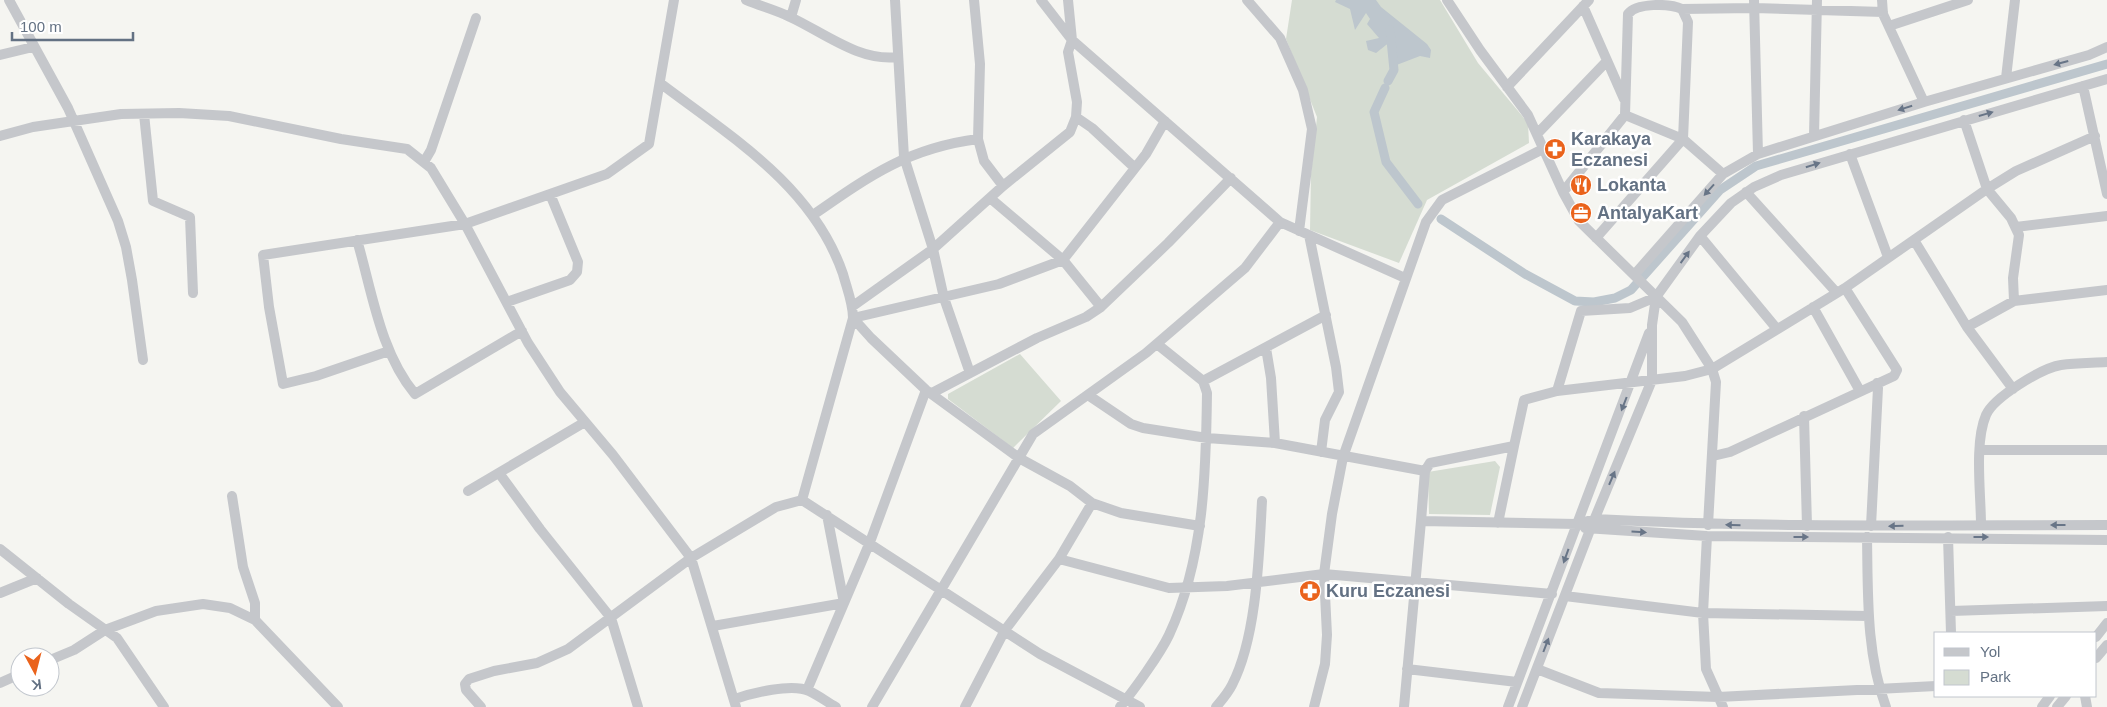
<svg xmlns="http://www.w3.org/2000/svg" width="2107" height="707" font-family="Arial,sans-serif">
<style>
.green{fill:#d5dcd2}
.water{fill:#bdc6cd}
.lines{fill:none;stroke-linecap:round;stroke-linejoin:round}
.canal{stroke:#bdc6cd;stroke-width:9}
.minor{stroke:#c5c7cb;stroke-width:10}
.oneway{fill:#687587}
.labels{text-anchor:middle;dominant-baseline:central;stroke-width:5;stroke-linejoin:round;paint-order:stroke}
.poi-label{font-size:18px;font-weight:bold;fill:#637183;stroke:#fff;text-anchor:start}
</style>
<rect width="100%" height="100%" fill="#f5f5f1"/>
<path class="green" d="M1292,0H1440L1478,63L1528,123L1529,143L1427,200L1399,263L1310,230L1311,174L1317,117L1286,39Z
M1020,354L1061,401L1013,448L948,399V394Z
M1495,461L1500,467L1490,515L1429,514L1428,472Z"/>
<path class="water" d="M1336,0H1376L1381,7L1427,44L1431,50L1430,58L1420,56L1394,66L1392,63L1396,51L1391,41L1376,53L1368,50L1366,41L1379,38L1367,24L1370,19L1366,13L1355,30L1350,9L1335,2Z"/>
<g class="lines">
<path class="canal" d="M1388,81L1394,70L1390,30
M1385,88L1374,112L1386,162L1418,204
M1441,219L1525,274L1575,301L1594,302L1615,298L1631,290L1720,190L1756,166L2107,64"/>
<path class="minor" d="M9,0L68,108L118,221L126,247L132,280L143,360
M746,0C760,6 776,10 790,17C823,32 859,62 898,57
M895,0L904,157L933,249L944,298L970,373
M974,0L980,64L978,139L984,161L1003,186
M1041,0L1072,40L1280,222L1405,278
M1247,0L1280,38L1303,90L1312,129L1299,231
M1447,0L1480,50L1528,115L1563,192L1579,221L1682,322L1712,369L1716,382L1708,525
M1754,0L1758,154
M1882,0L1883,14L1924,102
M1583,6L1624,99
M1682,9L1754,8L1883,12
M791,17L796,0
M1889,26L1968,0
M0,55L33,47
M2006,78L2015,0
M660,83C730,136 813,186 843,274C847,289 853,303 853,318L802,500
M2083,86L2107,194
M1507,87L1589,0
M144,114L153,201L190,217L193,293
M1625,115L1683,139L1723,174
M1076,117L1092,128L1135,168
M1964,120L1987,189L2011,218L2019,235L2013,278L2014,301
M1537,134L1607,61
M0,136L33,127L121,114L179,113L229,116L341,139L407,149L431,168L465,224L528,343L560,392L613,455L691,558L736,707
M1814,136L1817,0
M2095,136L2016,171L1987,189L1845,288L1712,369L1685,376L1557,391L1524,400L1514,446L1430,463L1425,471L1421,521L1577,524L1595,519C1765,528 1936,525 2107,525
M1850,154L1888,257
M424,162L431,150L476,18
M1563,192L1625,115L1628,14C1636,3 1669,3 1682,9L1688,22L1683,139L1596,238
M1746,192L1836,292
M990,198L1063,260L1101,307
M813,215C869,176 908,148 978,139
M2016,227L2107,216
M1309,235L1336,367L1339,392L1325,420L1321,452
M1700,236L1777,329
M357,240C372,291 380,352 415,394L522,331
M1914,240L1967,327L2013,389
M1635,274L1723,174L1758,154L1924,102L2089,55L2107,47
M507,302L570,280L577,272L578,262L550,194
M853,306L933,249L1003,186L1070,132L1076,117L1077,102L1068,52L1072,40L1068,0
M1813,307L1860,391
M853,318L871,338L926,390L1019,458L1070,486L1092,503L1059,559L1005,630L965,707
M853,318L999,284L1063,260L1146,154L1165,121
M1967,327L2014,301L2107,290
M1266,348L1271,378L1275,443
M389,351L316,376L283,384L269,307L263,255L465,224L607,174L649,144L674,0
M1203,381L1326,315
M1557,391L1581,311L1630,308L1656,297
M932,393L1037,338L1086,317L1101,307L1168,243L1231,178
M1088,395L1131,424L1143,428L1207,438L1275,443L1425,471
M1804,416L1807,526
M1980,450H2107
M1713,456L1730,452L1894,376L1897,370L1845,288
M499,473L540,529L611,618L638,707
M468,491L585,422
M232,496L243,567L255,603V620
M1092,503L1121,513L1200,526
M1498,523L1514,446
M1981,525C1981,494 1974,443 1986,415C1994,397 2042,368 2061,365C2076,363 2092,363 2107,362
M1871,526L1878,388L1877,383
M1585,528L1707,536L2107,540
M1707,536L1703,613L1706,669L1723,707
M1867,537C1868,593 1866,654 1886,707
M1948,537L1951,633
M0,549L69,604L117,638L164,707
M1059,559L1169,588L1227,586L1324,574L1552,594
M0,593L37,578
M1565,596L1703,613L1868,616
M1951,611L2107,606
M713,626L844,603L827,515
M2096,637L2107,623
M2096,658L2107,645
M50,660L74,650L105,630L156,611L203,604L230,608L255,620L338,707
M1407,669L1517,682
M1537,669L1599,693L1718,697L1936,686
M0,683L20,674
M807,690L870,542L926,390
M2085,696L2087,707
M735,699C752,693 792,683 809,691C818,695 827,702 836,707
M481,707L466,690L465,684L469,679L494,671L537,663L568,649L691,558L776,507L802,500L1040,654L1140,707
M872,707L1033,434L1146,353L1245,268L1280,222
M1120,707C1134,690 1160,654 1169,635C1204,560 1206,474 1207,393L1203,381L1157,344
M1216,707C1222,700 1228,693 1232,685C1257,637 1259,555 1262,501
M1314,707L1325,664L1327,635L1324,574L1332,514L1343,457L1426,222L1442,200L1543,149
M1404,707L1421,521
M1508,707L1649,333
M1522,707L1590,530L1652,380V325L1656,297L1700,236L1731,203L1754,187L1781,175L2107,79
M2042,707L2050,696
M2057,707L2066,696"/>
</g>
<defs><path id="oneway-solid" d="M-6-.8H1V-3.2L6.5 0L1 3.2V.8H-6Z" transform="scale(1.25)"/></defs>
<g class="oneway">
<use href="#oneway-solid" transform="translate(2061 63) rotate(165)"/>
<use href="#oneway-solid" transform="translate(1905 108) rotate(163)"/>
<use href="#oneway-solid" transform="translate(1986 114) rotate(-16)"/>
<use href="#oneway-solid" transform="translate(1813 165) rotate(-17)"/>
<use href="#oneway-solid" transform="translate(1709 190) rotate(132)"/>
<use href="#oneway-solid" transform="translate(1685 257) rotate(-54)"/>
<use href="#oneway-solid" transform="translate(1624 404) rotate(111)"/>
<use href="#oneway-solid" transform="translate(1612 478) rotate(-67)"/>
<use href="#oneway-solid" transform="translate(1733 525) rotate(-179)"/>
<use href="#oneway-solid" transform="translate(2058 525) rotate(180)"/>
<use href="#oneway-solid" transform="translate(1896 526) rotate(179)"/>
<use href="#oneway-solid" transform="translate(1639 532) rotate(3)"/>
<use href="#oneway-solid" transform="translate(1801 537)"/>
<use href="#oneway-solid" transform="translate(1981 537)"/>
<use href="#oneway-solid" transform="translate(1566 556) rotate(110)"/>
<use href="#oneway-solid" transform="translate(1546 645) rotate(-69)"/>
</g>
<defs>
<g id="pharmacy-disc" transform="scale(1.125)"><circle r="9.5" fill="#ea631c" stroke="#fff"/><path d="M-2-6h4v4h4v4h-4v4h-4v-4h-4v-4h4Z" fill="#fff"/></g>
<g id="restaurant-disc" transform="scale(1.125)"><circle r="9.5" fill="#ea631c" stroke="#fff"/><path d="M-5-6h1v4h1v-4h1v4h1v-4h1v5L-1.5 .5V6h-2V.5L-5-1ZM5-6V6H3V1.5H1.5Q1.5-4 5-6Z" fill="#fff"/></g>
<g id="office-disc" transform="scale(1.125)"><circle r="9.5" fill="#ea631c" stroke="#fff"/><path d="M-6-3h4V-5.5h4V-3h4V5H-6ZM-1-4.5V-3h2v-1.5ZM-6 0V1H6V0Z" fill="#fff"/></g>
</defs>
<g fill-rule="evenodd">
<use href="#pharmacy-disc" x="1555" y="149"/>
<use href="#restaurant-disc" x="1581" y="185"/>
<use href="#office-disc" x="1581" y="213"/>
<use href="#pharmacy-disc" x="1310" y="591"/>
</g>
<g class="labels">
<g class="poi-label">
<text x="1571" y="139">Karakaya<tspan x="1571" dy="21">Eczanesi</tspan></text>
<text x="1597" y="185">Lokanta</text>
<text x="1597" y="213">AntalyaKart</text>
<text x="1326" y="591">Kuru Eczanesi</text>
</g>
</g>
<rect x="1934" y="632" width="162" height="65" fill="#ffffff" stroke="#c1c6cd"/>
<rect x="1944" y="648" width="25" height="8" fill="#c5c7cb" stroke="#c1c6cd"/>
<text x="1980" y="657" font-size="15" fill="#637183">Yol</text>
<rect x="1944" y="670" width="25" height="15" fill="#d5dcd2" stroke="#c1c6cd"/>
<text x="1980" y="682" font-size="15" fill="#637183">Park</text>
<g transform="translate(35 672) rotate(173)"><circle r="24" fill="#ffffff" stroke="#c1c6cd"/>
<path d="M0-4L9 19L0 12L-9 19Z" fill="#ea631c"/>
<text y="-8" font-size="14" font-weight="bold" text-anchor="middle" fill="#637183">K</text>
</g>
<path d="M12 32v8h121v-8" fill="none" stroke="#637183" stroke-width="2.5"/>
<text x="20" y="32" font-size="15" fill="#637183" stroke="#ffffff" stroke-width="4" paint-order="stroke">100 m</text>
</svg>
